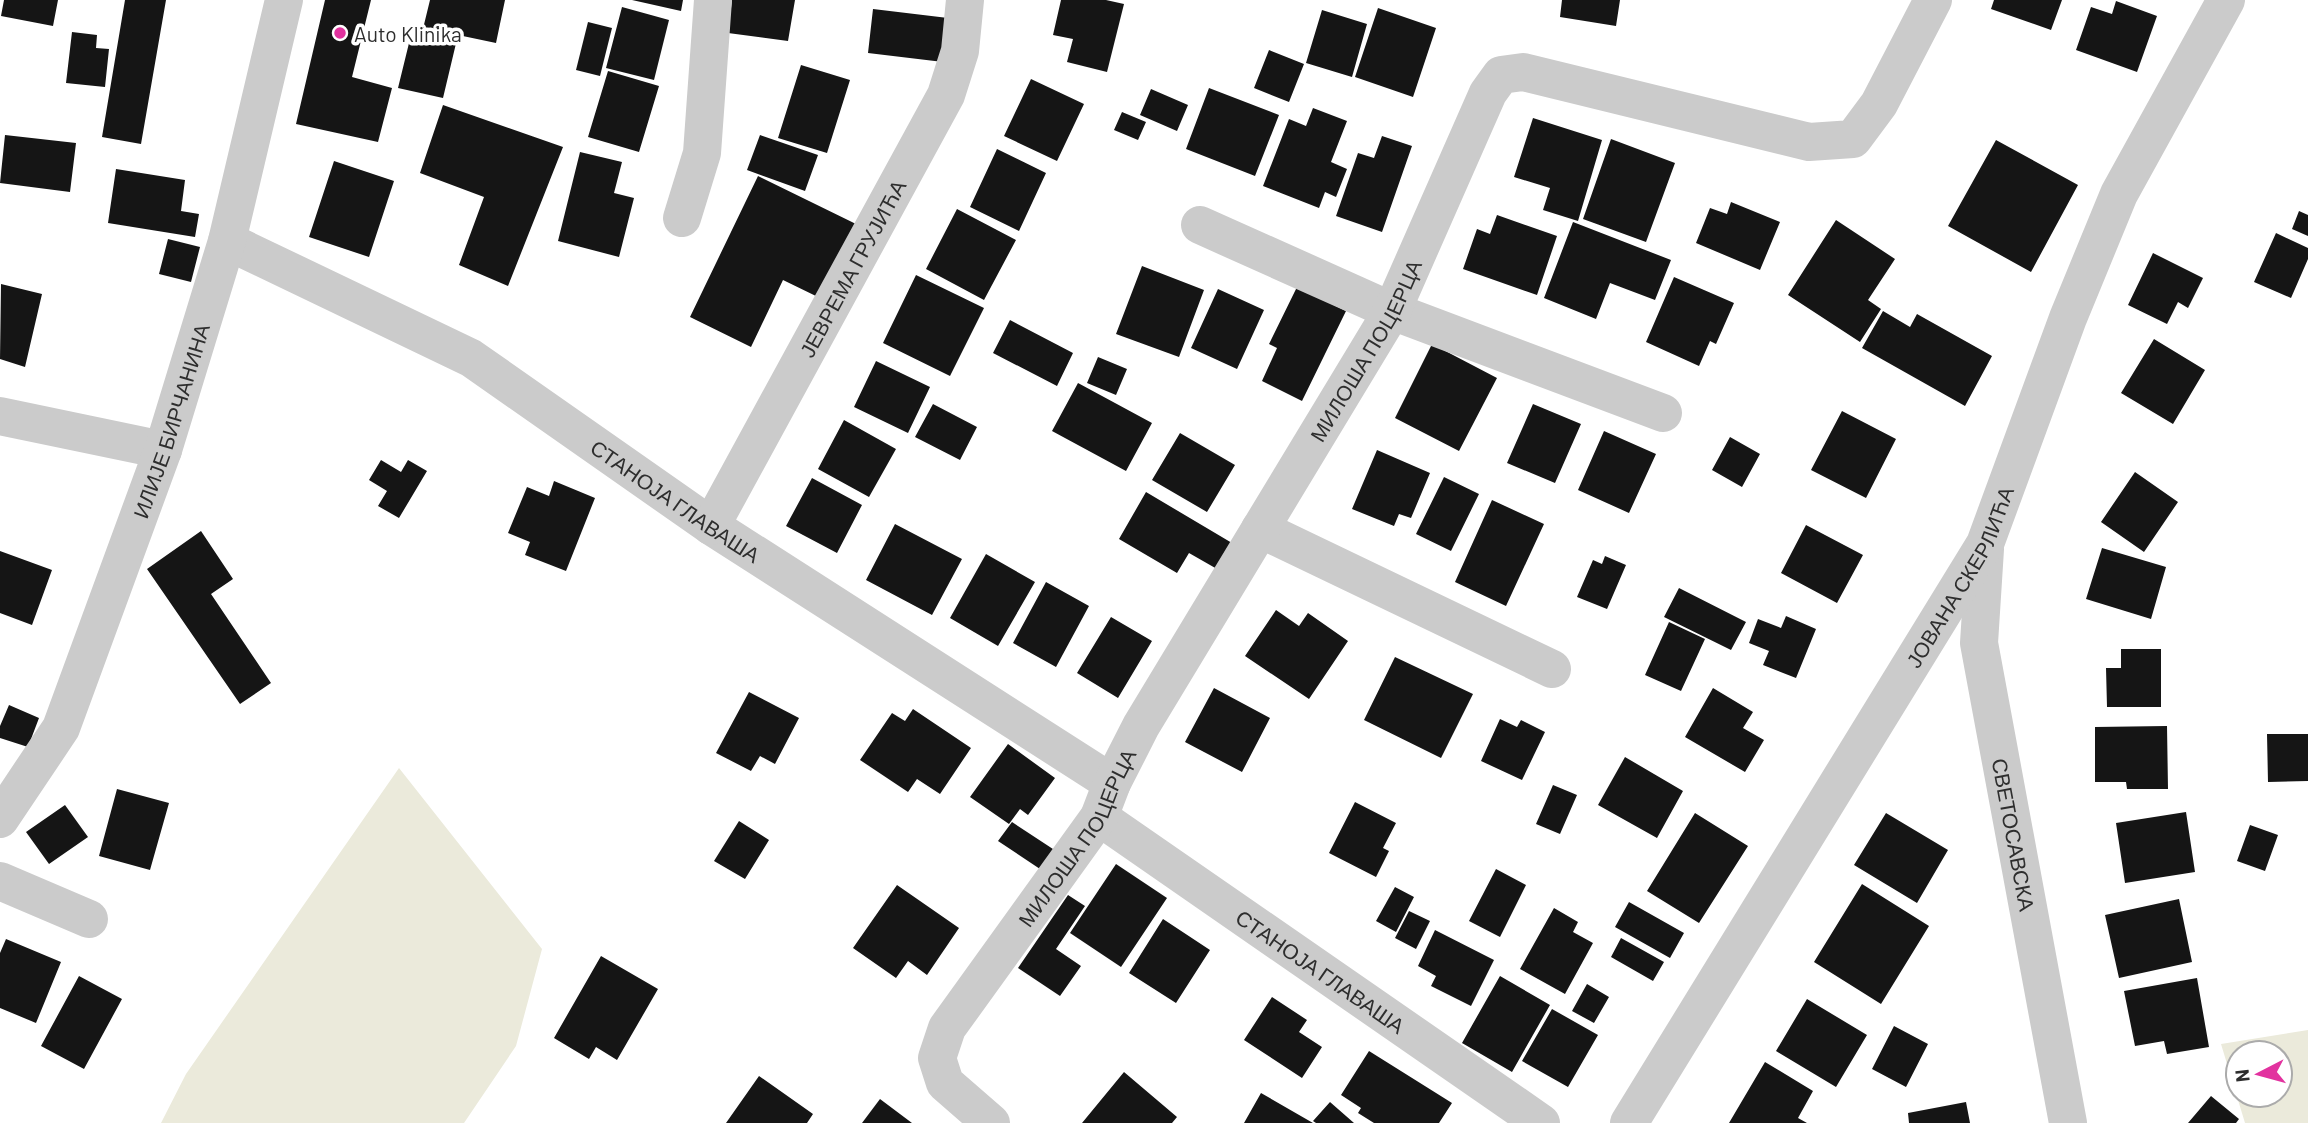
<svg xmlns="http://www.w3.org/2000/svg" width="2308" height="1123" font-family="Barlow,sans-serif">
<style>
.green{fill:#ebeadb;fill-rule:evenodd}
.building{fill:#151515}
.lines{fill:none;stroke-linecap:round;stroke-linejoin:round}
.minor{stroke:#cbcbcb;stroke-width:38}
.poi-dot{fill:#e2329f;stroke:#fff;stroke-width:2.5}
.labels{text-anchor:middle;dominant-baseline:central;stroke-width:7;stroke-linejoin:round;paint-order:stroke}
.poi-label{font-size:21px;fill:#2e2e2e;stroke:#fff;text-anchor:start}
.street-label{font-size:21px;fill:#2e2e2e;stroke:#fff}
</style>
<rect width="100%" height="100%" fill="#fff"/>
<path class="green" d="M399,768L542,949L516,1046L464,1123H161L186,1074Z
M2308,1030V1123H2245L2221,1044ZM2238,1053H2280V1095H2238Z"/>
<path class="building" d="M4,0H58L53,26L1,16Z
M125,0H166L141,144L102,137Z
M325,0H371L352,77L392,88L378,142L296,124Z
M430,0H505L496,43L458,35L443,98L398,88L410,39L420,41Z
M632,0H683L681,11Z
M732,0H795L788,41L728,33Z
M1061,0H1106L1124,4L1107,72L1067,62L1073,39L1053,35Z
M1562,0H1620L1616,26L1560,17Z
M1994,0H2062L2051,30L1991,9Z
M2116,1L2157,16L2137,72L2076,50L2091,7L2112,14Z
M622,7L669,20L654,80L606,68Z
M1378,8L1436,28L1413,97L1355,77Z
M873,9L948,18L943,62L868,53Z
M1322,10L1367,24L1352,77L1306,63Z
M588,22L612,28L600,76L576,70Z
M72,32L97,35L96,48L109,49L105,87L66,83Z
M1269,50L1304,64L1289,102L1254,88Z
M801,65L850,80L827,153L778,138Z
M608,71L659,86L639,152L588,137Z
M1031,79L1084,104L1057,161L1004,136Z
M1209,88L1279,115L1255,176L1186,149Z
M1151,89L1188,105L1177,131L1140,115Z
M443,105L563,147L508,286L459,265L484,197L420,173Z
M1313,108L1347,121L1331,162L1347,169L1336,197L1325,192L1319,208L1263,186L1289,119L1306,126Z
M1122,112L1146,122L1138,140L1114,130Z
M1533,118L1602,140L1578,221L1543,210L1550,188L1514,177Z
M5,135L76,143L70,192L0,183Z
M760,135L818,155L805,191L747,170Z
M1382,136L1412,146L1382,232L1336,216L1358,153L1374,158Z
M1611,139L1675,163L1646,242L1583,219Z
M1996,140L2078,185L2031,272L1948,226Z
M997,149L1046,173L1019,231L970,207Z
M580,152L622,162L614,193L634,198L619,257L558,241Z
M334,161L394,181L369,257L309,237Z
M116,169L185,180L181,211L199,214L195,237L108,223Z
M758,176L856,224L820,298L783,280L751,347L690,317Z
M1731,202L1780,222L1760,270L1696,243L1710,208L1727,214Z
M957,209L1016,240L984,300L926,269Z
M2299,211L2308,215V236L2292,229Z
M1497,215L1557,236L1537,295L1463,269L1477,229L1490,234Z
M1836,220L1895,259L1868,300L1881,309L1860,342L1788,295Z
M1573,222L1671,260L1655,300L1610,283L1596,319L1544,298Z
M2276,233L2308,248V259L2291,298L2254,282Z
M168,239L200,247L191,282L159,274Z
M2153,253L2203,278L2188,308L2178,302L2167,324L2128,305Z
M1142,266L1204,290L1179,357L1116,334Z
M916,275L984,308L950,376L883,343Z
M1674,277L1734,303L1716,344L1710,341L1699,366L1646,342Z
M1,284L42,294L25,367L0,359Z
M1297,287L1346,311L1302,401L1262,381L1277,348L1269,344Z
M1218,289L1264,310L1237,369L1191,348Z
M1883,311L1910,327L1917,314L1992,356L1965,406L1862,348Z
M1010,320L1073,353L1057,386L993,353Z
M2154,339L2205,370L2173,424L2121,393Z
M1432,344L1497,378L1459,451L1395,418Z
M1098,357L1127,369L1116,395L1087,383Z
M876,361L930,387L908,433L854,407Z
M1078,383L1152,423L1126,471L1052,431Z
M933,404L977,427L960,460L915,437Z
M1533,404L1581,424L1555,483L1507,463Z
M1842,411L1896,439L1866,498L1811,470Z
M844,420L896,449L869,497L818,469Z
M1604,431L1656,454L1629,513L1578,490Z
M1180,433L1235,465L1207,512L1152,480Z
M1730,437L1760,454L1742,487L1712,470Z
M1377,450L1430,473L1411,518L1399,514L1394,526L1352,509Z
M381,460L401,472L408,460L427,471L399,518L378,506L387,491L369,480Z
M2135,472L2178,502L2144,552L2101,522Z
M1444,477L1479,494L1451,551L1416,534Z
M812,478L862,505L837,553L786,526Z
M554,481L595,498L566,571L525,555L530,542L508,533L527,487L549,496Z
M1146,492L1232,543L1217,569L1189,553L1177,573L1119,539Z
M1492,500L1544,524L1506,606L1455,582Z
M895,524L962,559L932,615L866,580Z
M1806,525L1863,555L1837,603L1781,573Z
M201,531L233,579L211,594L271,683L240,704L147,569Z
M2102,548L2166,567L2151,619L2086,599Z
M0,551L52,570L32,625L0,613Z
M986,554L1035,582L998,646L950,618Z
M1605,556L1626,565L1607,609L1577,597L1593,560L1602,564Z
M1046,582L1089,606L1056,667L1013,643Z
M1679,588L1746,622L1731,650L1664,617Z
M1276,610L1299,626L1308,613L1348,641L1309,699L1245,656Z
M1786,616L1816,629L1796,678L1763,665L1769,651L1749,643L1758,619L1781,628Z
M1111,617L1152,641L1118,698L1077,673Z
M1669,622L1705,639L1681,691L1645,675Z
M2121,649H2161V707H2107L2106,668H2121Z
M1395,657L1473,694L1441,758L1364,720Z
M1214,688L1270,718L1242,772L1185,742Z
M1713,688L1753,712L1743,728L1764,740L1745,772L1685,737Z
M749,692L799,718L775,764L760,756L751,771L716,753Z
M9,705L39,718L28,747L0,738V726Z
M913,709L971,748L940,794L917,779L908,792L860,760L892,713L905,721Z
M1500,719L1517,727L1521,720L1545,732L1522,780L1481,761Z
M2167,726L2168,789H2127L2126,782H2095V727Z
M2267,734H2308V781L2268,782Z
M1008,744L1055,778L1028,815L1020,809L1009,824L970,797Z
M1625,757L1683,791L1657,838L1598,805Z
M1553,785L1577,795L1560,834L1536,824Z
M117,789L169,803L150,870L99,856Z
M1355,802L1396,823L1383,848L1389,851L1376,877L1329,853Z
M65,805L88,837L49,864L26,832Z
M2186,812L2195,872L2125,883L2116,823Z
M1695,813L1748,846L1699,923L1647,891Z
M1886,813L1948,850L1917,903L1854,865Z
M739,821L769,840L745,879L714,861Z
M1012,822L1056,851L1043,871L998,841Z
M2250,825L2278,835L2265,871L2237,861Z
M1116,864L1167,898L1121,967L1070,933Z
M1496,869L1526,885L1500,937L1469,921Z
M1862,884L1929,926L1881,1004L1814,962Z
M897,885L959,928L927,975L908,961L896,978L853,948Z
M1395,887L1414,897L1396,932L1376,921Z
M1068,895L1085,906L1056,949L1081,966L1060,996L1018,968Z
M2179,899L2192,962L2119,978L2105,915Z
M1629,902L1684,933L1670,958L1615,927Z
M1554,908L1578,922L1573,932L1593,943L1565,994L1520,969Z
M1409,911L1430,921L1416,949L1395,938Z
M1163,919L1210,950L1176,1003L1129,973Z
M1435,930L1494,960L1471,1006L1431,986L1436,976L1418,966Z
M1621,938L1664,962L1653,981L1611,957Z
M6,939L61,962L36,1023L0,1008V953Z
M601,956L658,989L617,1060L596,1047L589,1059L554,1038Z
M79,976L122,999L84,1069L41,1046Z
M1500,976L1550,1005L1512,1072L1462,1043Z
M2197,978L2209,1047L2167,1054L2164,1041L2135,1046L2124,991Z
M1587,984L1609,997L1594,1023L1572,1011Z
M1272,997L1307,1020L1299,1032L1322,1047L1302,1078L1244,1040Z
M1807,999L1867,1035L1836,1087L1776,1051Z
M1552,1009L1598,1035L1568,1087L1522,1061Z
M1894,1026L1928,1044L1906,1087L1872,1069Z
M1369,1051L1452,1103L1439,1123H1374L1358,1113L1361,1108L1341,1095Z
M1765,1062L1813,1091L1798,1118L1807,1123H1729Z
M1124,1072L1177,1117L1172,1123H1082Z
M759,1076L813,1114L807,1123H726Z
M1261,1093L1313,1123H1244Z
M2211,1096L2239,1119L2236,1123H2188Z
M880,1099L912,1123H862Z
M1330,1102L1354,1123H1316L1313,1121Z
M1966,1102L1970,1123H1909L1908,1113Z"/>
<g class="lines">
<g class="minor">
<path d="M682,218L702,153L713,0"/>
<path d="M1200,225L1392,311L1663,413"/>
<path id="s1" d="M227,241L471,358L711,526L1112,783"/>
<path d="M0,416L163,450"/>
<path id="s2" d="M711,526L946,95L960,51L965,0"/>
<path d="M1260,529L1552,669"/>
<path id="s3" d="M1985,549L1979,643L2068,1123"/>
<path id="s4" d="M1099,817L1541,1123"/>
<path id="s5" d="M0,819L61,728L163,450L227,241L284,0"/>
<path d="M0,881L89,919"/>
<path id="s6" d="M991,1123L945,1083L937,1058L947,1028L1099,817L1112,783L1141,726L1392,311L1488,93L1501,75L1523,72L1809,142L1853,139L1879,104L1933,0"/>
<path id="s7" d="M1629,1123L1985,544L2068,318L2119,194L2226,0"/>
</g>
</g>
<circle class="poi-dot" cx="340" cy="33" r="7"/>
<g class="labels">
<g class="poi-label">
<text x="354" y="33">Auto Klinika</text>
</g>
<g class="street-label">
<text stroke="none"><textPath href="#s2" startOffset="294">ЈЕВРЕМА ГРУЈИЋА</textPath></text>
<text stroke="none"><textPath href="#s6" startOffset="917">МИЛОША ПОЦЕРЦА</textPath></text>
<text stroke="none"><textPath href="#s5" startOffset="436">ИЛИЈЕ БИРЧАНИНА</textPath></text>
<text stroke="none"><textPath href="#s1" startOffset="520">СТАНОЈА ГЛАВАША</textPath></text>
<text stroke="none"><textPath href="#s7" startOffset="639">ЈОВАНА СКЕРЛИЋА</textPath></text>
<text stroke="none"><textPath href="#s3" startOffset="289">СВЕТОСАВСКА</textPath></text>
<text stroke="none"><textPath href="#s6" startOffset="350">МИЛОША ПОЦЕРЦА</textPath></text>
<text stroke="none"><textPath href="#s4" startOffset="270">СТАНОЈА ГЛАВАША</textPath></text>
</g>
</g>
<g transform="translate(2259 1074) rotate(264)"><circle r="33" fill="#ffffff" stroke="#ababab" stroke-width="2"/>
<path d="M0-5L12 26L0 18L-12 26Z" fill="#e2329f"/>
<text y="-10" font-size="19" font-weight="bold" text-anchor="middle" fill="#2e2e2e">N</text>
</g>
</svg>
